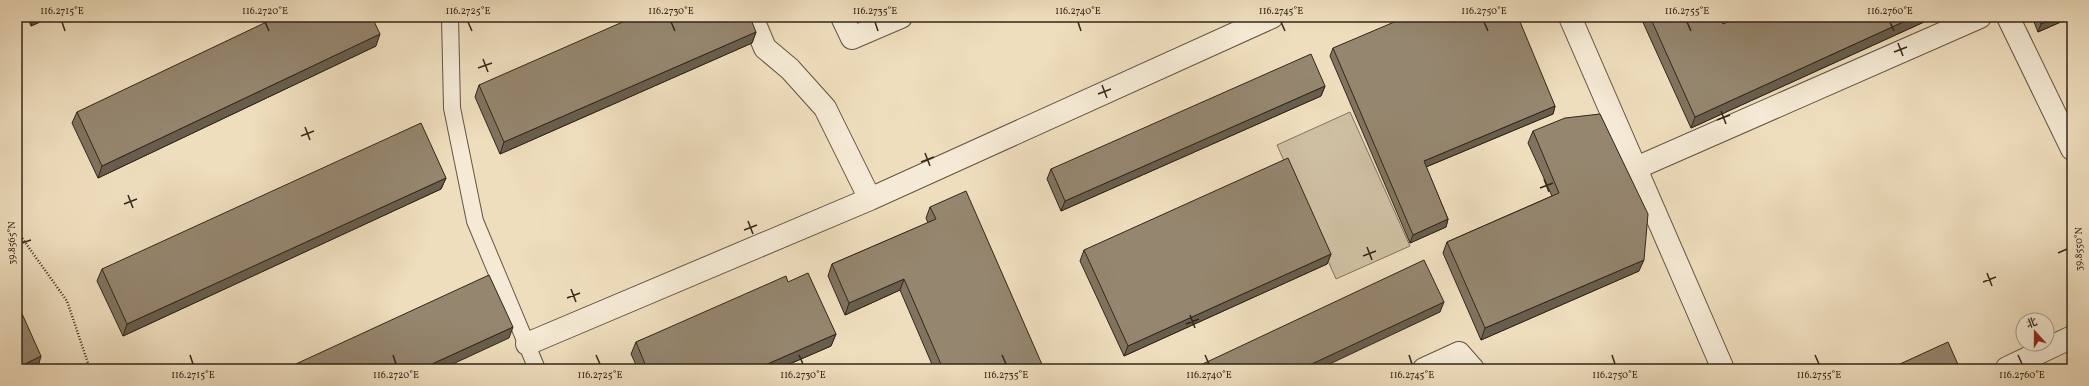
<svg xmlns="http://www.w3.org/2000/svg" width="2089" height="386" font-family="Vollkorn,'Noto Serif SC',serif">
<style>
.green{fill:#cfbfa2;stroke:#81735e}
.lines{fill:none;stroke-linecap:round;stroke-linejoin:round}
.service-casing{stroke:#625542;stroke-width:18}
.minor-casing{stroke:#625542;stroke-width:24}
.path{stroke:#332719;stroke-width:2.5;stroke-dasharray:1 2;stroke-linecap:butt}
.service{stroke:#f5ead5;stroke-width:16}
.minor{stroke:#f5ead5;stroke-width:22}
.wall{fill:#80735f;stroke:#332719}
.shaded-wall{fill:#685e4e;stroke:#332719}
.building{fill:#95866f;stroke:#332719}
.ticks{fill:none;stroke:#332719;stroke-width:1.5}
.neatline{fill:none;stroke:#332719;stroke-width:1.5}
.ticks-label{font-size:10px;text-anchor:middle;fill:#332719}
</style>
<rect width="100%" height="100%" fill="#efdebe"/>
<filter id="stains"><feTurbulence type="fractalNoise" baseFrequency=".005" numOctaves="4"/><feColorMatrix values="0 0 0 0 .2 0 0 0 0 .09 0 0 0 0 .02 0 0 0 .5 -.17"/></filter>
<radialGradient id="worn" r=".72"><stop offset=".6" stop-color="#630" stop-opacity="0"/><stop offset="1" stop-color="#630" stop-opacity=".3"/></radialGradient>
<path class="green" d="M1350,112L1410,246L1336,279L1277,145Z"/>
<g class="lines">
<g class="service-casing">
<path id="service" d="M450,17L452,108L475,221L537,369"/>
</g>
<g class="minor-casing">
<path id="minor" d="M752,17L765,48L790,69L825,108L870,199
M842,17L852,38L901,17
M1570,17L1723,369
M2008,17L2072,149
M1636,168L1980,17
M527,344L870,199L1272,17
M1454,366L1459,353L1473,369
M2007,368L2072,337
M1424,369L1459,353"/>
</g>
<path class="path" d="M17,231L67,301L90,369"/>
<use href="#service" class="service"/>
<use href="#minor" class="minor"/>
</g>
<path class="wall" d="M27,17H51L31,26Z
M1641,17H1719L1723,24L1739,17H1935L1691,128L1641,18Z
M2032,17H2072L2038,32Z
M756,32L752,43L500,154L475,97L479,85Z
M376,46L98,178L72,123L77,112Z
M1333,48L1555,106L1553,114L1426,167L1448,219L1446,227L1410,243L1330,56Z
M1325,86L1321,96L1061,211L1047,179L1051,169Z
M1533,131L1639,271L1481,340L1443,253L1447,242L1552,196L1528,143Z
M446,178L441,189L123,336L97,281L102,269Z
M930,207L1044,369H934L900,290L845,315L828,276L832,264L928,223L926,218Z
M1084,250L1331,254L1327,264L1124,356L1080,261Z
M788,282L836,334L831,346L778,369H638L631,354L636,342Z"/>
<path class="shaded-wall" d="M34,17H51L31,26Z
M1914,17H1935L1691,128L1695,117Z
M2057,17H2072L2038,32L2041,24Z
M756,32L752,43L500,154L504,142Z
M380,34L376,46L98,178L102,166Z
M1325,86L1321,96L1061,211L1065,201Z
M1555,106L1553,114L1421,169L1424,161Z
M446,178L441,189L123,336L127,324Z
M1448,219L1446,227L1410,243L1413,235Z
M1331,254L1327,264L1124,356L1128,346Z
M1644,260L1639,271L1481,340L1485,328Z
M904,279L900,290L845,315L849,303Z
M1444,302L1440,312L1319,369H1301Z
M513,327L509,338L442,369H421Z
M836,334L831,346L778,369H756Z
M41,356L38,367L32,369H17V368Z"/>
<path class="building" d="M277,17H372L380,34L102,166L77,112Z
M634,17H750L756,32L504,142L479,85Z
M1406,17H1518L1555,106L1424,161L1448,219L1413,235L1333,48Z
M1650,17H1719L1723,24L1739,17H1914L1695,117Z
M2038,17H2057L2041,24Z
M1311,54L1325,86L1065,201L1051,169Z
M1600,114L1648,214L1644,260L1485,328L1447,242L1559,193L1533,131L1565,118Z
M421,123L446,178L127,324L102,269Z
M1288,158L1331,254L1128,346L1084,250Z
M966,191L1044,369H943L904,279L849,303L832,264L936,219L930,207Z
M1424,260L1444,302L1301,369H1192Z
M808,273L836,334L756,369H647L636,342L786,276L788,282Z
M489,275L513,327L421,369H285Z
M17,307H19L41,356L17,368Z
M1948,342L1960,369H1889Z"/>
<path class="ticks" d="M62,22L65,31M265,22L269,31M468,22L472,31M671,22L675,31M875,22L878,31M1078,22L1081,31M1281,22L1285,31M1484,22L1488,31M1687,22L1691,31M1890,22L1894,31M1898,43L1903,56M1894,52L1907,47M483,59L488,72M478,68L492,63M1102,85L1107,98M1098,94L1111,89M1721,111L1726,124M1717,120L1730,115M305,127L310,140M301,136L314,131M925,153L930,166M921,162L934,157M1544,179L1549,192M1540,188L1553,183M128,195L133,208M124,204L137,199M748,221L753,234M744,230L757,225M22,243L31,240M1367,247L1372,260M2058,253L2067,249M1363,256L1376,251M1987,273L1992,286M1983,282L1996,277M571,289L576,302M567,298L580,293M1190,315L1195,328M1186,324L1199,319M190,355L193,364M393,355L396,364M596,355L600,364M799,355L803,364M1002,355L1006,364M1205,355L1209,364M1409,355L1412,364M1612,355L1615,364M1815,355L1819,364M2018,355L2022,364"/>
<rect width="2089" height="386" fill="none" stroke="#efdebe" stroke-width="44"/>
<g transform="translate(2035 332) rotate(339)"><circle r="19" fill="#f5ead5" stroke="#a79c8a"/>
<path d="M0-3L7 15L0 10L-7 15Z" fill="#8f2418"/>
<text y="-6" font-size="11" font-weight="bold" text-anchor="middle" fill="#332719">北</text>
</g>
<rect x="22" y="22" width="2045" height="342" class="neatline"/>
<g class="ticks-label">
<text x="62" y="14">116.2715°E</text>
<text x="265" y="14">116.2720°E</text>
<text x="468" y="14">116.2725°E</text>
<text x="671" y="14">116.2730°E</text>
<text x="875" y="14">116.2735°E</text>
<text x="1078" y="14">116.2740°E</text>
<text x="1281" y="14">116.2745°E</text>
<text x="1484" y="14">116.2750°E</text>
<text x="1687" y="14">116.2755°E</text>
<text x="1890" y="14">116.2760°E</text>
<text transform="translate(11 243) rotate(-90)" y="4">39.8565°N</text>
<text transform="translate(2078 249) rotate(-90)" y="4">39.8550°N</text>
<text x="193" y="378">116.2715°E</text>
<text x="396" y="378">116.2720°E</text>
<text x="600" y="378">116.2725°E</text>
<text x="803" y="378">116.2730°E</text>
<text x="1006" y="378">116.2735°E</text>
<text x="1209" y="378">116.2740°E</text>
<text x="1412" y="378">116.2745°E</text>
<text x="1615" y="378">116.2750°E</text>
<text x="1819" y="378">116.2755°E</text>
<text x="2022" y="378">116.2760°E</text>
</g>
<rect width="100%" height="100%" filter="url(#stains)"/>
<rect width="100%" height="100%" fill="url(#worn)"/>
</svg>
